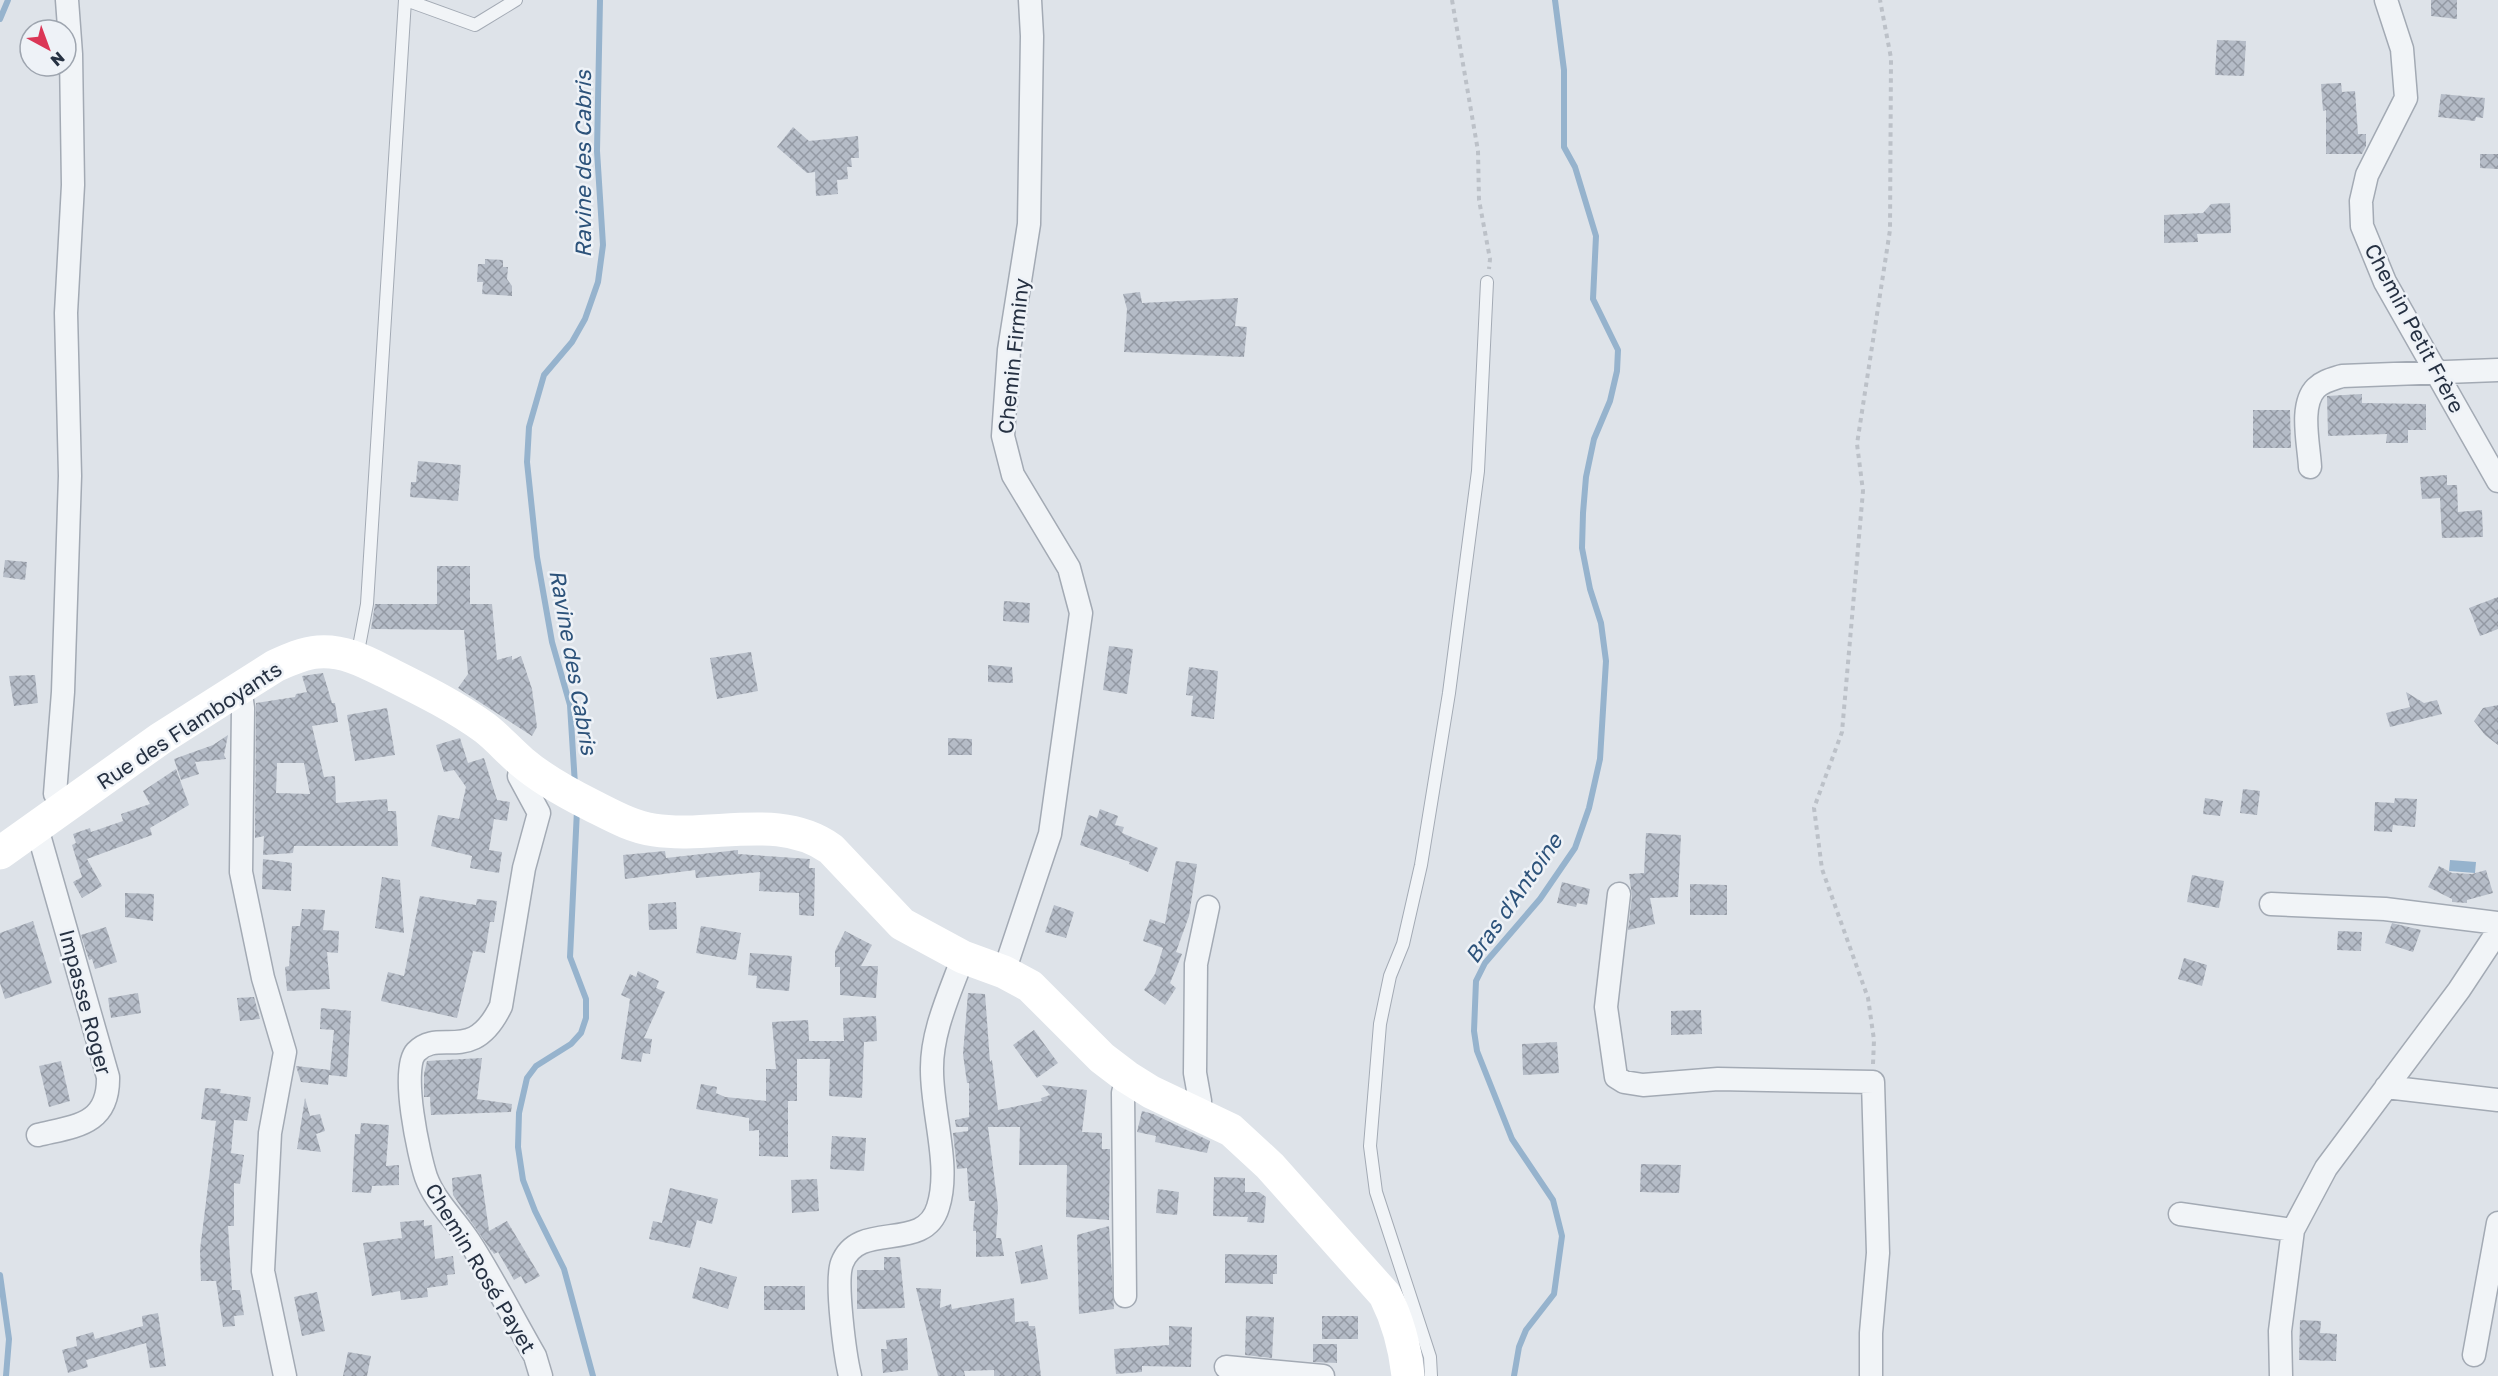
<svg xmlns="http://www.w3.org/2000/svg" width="2498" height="1376" font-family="'Golos Text',sans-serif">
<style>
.water{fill:#96b3cd}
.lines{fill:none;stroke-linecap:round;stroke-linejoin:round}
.stream{stroke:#96b3cd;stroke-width:6}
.building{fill:url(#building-cross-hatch);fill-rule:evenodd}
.service-casing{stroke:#a3aab4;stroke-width:14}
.minor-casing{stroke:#a3aab4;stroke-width:25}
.path{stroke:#bcc1c8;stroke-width:4;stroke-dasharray:4.5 4.5;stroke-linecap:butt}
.service{stroke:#f1f4f7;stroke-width:12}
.minor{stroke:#f1f4f7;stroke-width:22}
.secondary{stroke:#fff;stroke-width:33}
.labels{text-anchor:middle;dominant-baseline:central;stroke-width:5;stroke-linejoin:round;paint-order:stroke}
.street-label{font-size:21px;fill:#263142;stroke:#eef2f7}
.water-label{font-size:22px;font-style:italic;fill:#2c527a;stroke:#eef2f7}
</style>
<defs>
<pattern id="building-cross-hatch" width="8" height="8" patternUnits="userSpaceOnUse" patternTransform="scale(1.5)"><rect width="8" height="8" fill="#b5bcc7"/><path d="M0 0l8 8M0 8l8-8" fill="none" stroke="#9399a3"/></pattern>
</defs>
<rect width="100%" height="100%" fill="#dee3e9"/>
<path class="water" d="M2450,860L2476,862L2475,873L2449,871Z"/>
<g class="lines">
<path class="stream" d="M0,19L8,0
M575,785L570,705L552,642L537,557L527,462L529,427L544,375L572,342L585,319L598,282L603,245L597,151L600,0
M577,810L570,957L586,999V1018L581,1033L571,1044L536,1066L527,1078L519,1113L518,1147L523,1180L535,1211L564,1269L593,1376
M0,1275L9,1339L6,1376
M1514,1376L1519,1347L1526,1330L1554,1294L1562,1236L1553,1200L1512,1139L1477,1051L1474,1031L1476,981L1485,963L1540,899L1575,848L1589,808L1600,759L1606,661L1601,623L1590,589L1582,548L1583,513L1586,477L1594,439L1610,401L1617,371L1618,350L1593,299L1596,236L1575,167L1564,147V70L1555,0"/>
</g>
<path class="building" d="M2431,0H2457V19L2431,16Z
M2217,40L2246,41L2244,76L2215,75Z
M2341,83L2342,92L2355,91L2358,134H2366V146L2362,154H2326V110L2323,111L2321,84Z
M2441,94L2485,98L2483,118L2476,117L2475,121L2438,117Z
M793,127L809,141L858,136L859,158H851L852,167H847L848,179L837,180L838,194L816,196L815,172L807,173L777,147Z
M2480,154H2498V169L2480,168Z
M2230,203L2231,233L2197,234L2198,242L2164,243V215L2203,213L2211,204Z
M485,259L503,260V267H508L507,279L512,286V296L482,294L483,282H477L478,264H485Z
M1140,292L1142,303L1238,298L1235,326L1247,327L1244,357L1124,352L1127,309L1123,294Z
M2362,394V403L2426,404V430H2408V443H2386L2387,434L2328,436L2327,396Z
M2253,410H2290L2291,448H2253Z
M418,461L461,465L458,501L410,497L411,482H416Z
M2447,475V485H2457L2458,512L2482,510L2483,537L2442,538L2440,498L2422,499L2420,477Z
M5,560L27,562L25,580L3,577Z
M437,566H470V604H492L497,660L512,656V660L521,656L532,689L537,727L532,736L458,688L468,674L464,630L371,629L375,604H437Z
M2498,597V629L2480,636L2469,608Z
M1004,601L1030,603L1029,623L1003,621Z
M1109,646L1133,649L1127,694L1103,690Z
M751,652L758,691L717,699L710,658Z
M988,665L1012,667L1013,683L988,682Z
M1189,667L1218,671L1214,719L1191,716L1193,696L1186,695Z
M323,673L332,703H335L338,722L312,726L324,777L335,776L336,803L387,799L388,811H396L398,846H294L293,853L263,855L264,836L255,838L256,703L295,697L296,694L307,692L302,676ZM277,763H304L310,794L276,793Z
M35,675L38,703L14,706L9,676Z
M2406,692L2424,703L2437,700L2442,714L2390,727L2386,713L2410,707Z
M2498,705V745L2485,735L2474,721L2483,708Z
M387,708L395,755L355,761L347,715Z
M228,735L224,755L226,759L195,762L199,774L181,780L174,759L213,745Z
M460,738L468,763L484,758L497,800L510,802L507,821L494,819L489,850L502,852L499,873L470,868L472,856L431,846L438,815L459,819L466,787L454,770L444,772L436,745Z
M948,738L972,739V755H948Z
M176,769L189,805L150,828L152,835L87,859L102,886L82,898L73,882L82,877L72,845L76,843L73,834L90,828L91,832L123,821L121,814L150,804L143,791Z
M2243,789L2260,791L2257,815L2240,813Z
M2205,798L2223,801L2220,816L2203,814Z
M2395,798L2417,799L2415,827L2393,825L2392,832L2374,831L2375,802L2394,803Z
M1100,809L1118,816L1115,825L1124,827L1122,833L1158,848L1148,872L1129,864L1130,862L1080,845L1089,815L1097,818Z
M1646,833L1681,835L1678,897L1650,898L1655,924L1628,930L1632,896L1629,874L1644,873Z
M738,850V854L810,859L809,868H815L814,916L799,915V893L759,891L760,872L696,878L695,870L625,879L623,855L665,851L666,858Z
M263,859L292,863L291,891L262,889Z
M1176,861L1197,864L1189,916L1176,952L1182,954L1170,983L1176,988L1165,1005L1144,990L1155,974L1163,948L1143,941L1150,919L1165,924Z
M2439,866L2452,873L2472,874L2486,870L2493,893L2467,900V903L2452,902V899L2428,887Z
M2192,875L2224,881L2219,908L2187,902Z
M382,877L400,880L404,933L375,928Z
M1562,882L1590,889L1587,905L1577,903L1576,907L1557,903Z
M1690,884L1727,885V915H1690Z
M125,893L154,894L153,921L125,917Z
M420,896L476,905L477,899L497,901L494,922H490L485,953L473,951L457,1018L381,1001L388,972L404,976Z
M676,902L677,929L649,930L648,904Z
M1054,905L1074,912L1066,938L1045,932Z
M302,909L325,910L323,930L339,931L338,953L327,952L330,989L287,991L285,967L289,966L292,926H300Z
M33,921L52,983L5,999L0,983V933Z
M2392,923L2421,930L2413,952L2385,943Z
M701,926L741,933L736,960L696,953Z
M106,927L117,962L95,969L92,959L89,960L81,935Z
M845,931L872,945L861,966H878L876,998L840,995V967H835V951Z
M2338,931L2362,932L2361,951L2337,950Z
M750,953L792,956L789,991L756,988L757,976L748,975Z
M2184,958L2207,965L2202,986L2178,979Z
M638,971L659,981L656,988L665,992L644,1038L652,1039L650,1054L643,1053L641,1062L621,1059L630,999L621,995L630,974L636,977Z
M138,993L141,1013L111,1018L108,998Z
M968,993L985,994L990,1062L992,1060L998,1110L1042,1101L1041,1098L1050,1095L1042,1085L1087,1090L1082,1132L1102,1133V1149H1110L1109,1220L1066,1217L1067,1165H1019L1020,1127H988L998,1207L996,1238H1001L1004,1256L976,1257V1231H973L975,1201H969L967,1168L957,1169L953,1133L968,1131V1127H956L955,1120L969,1117V1083H967L963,1054Z
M254,997L260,1019L240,1021L237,998Z
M321,1008L351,1011L347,1077L329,1075L328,1085L301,1082L296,1066L330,1070L334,1030L320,1029Z
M1701,1010L1702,1034L1671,1035V1011Z
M876,1016L877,1041L864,1042L862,1098L829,1096L830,1059H797V1101H788V1157L759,1156V1130L749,1131V1118L696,1109L701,1084L717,1087L716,1093L725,1097L766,1101V1069H776L772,1022L808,1020L809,1041H844L843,1018Z
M1034,1030L1058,1063L1037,1078L1013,1045Z
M1557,1042L1559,1073L1523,1075L1522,1044Z
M482,1058L477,1099L512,1104L511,1112L431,1115L430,1097H424V1074L427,1061Z
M61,1061L70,1101L49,1107L39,1066Z
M205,1088L221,1089L220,1093L251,1097L247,1121L234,1120L231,1153L244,1155L240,1184L234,1183V1226H228L232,1290H240L244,1315L234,1316L235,1326L223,1327L216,1281H201L200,1250L216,1121L201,1119Z
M305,1098L310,1116L320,1114L325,1131L316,1134L321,1152L297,1149Z
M1142,1111L1153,1114L1210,1141L1207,1153L1155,1142L1156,1136L1137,1132Z
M361,1123L389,1125L386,1166L399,1165V1185L372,1186L371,1193L352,1192L355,1134H360Z
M832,1136L866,1138L864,1171L830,1169Z
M1641,1164L1681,1165L1679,1193L1640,1192Z
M481,1174L489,1231L507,1221L540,1276L525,1284L521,1276L514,1280L498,1252L494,1254L491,1249L492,1252L453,1195L452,1178Z
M1214,1177L1245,1178V1192H1259L1266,1197L1264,1223L1247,1222L1248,1217L1213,1216Z
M817,1179L819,1211L792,1213L791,1180Z
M670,1188L718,1199L712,1224L697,1220L690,1248L649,1239L653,1221L662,1223Z
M1158,1189L1179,1192L1177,1215L1156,1213Z
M424,1220V1226L432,1225L435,1259L453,1256L455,1274L447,1275L448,1285L427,1288L428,1297L401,1300L400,1291L372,1296L363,1243L402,1238L400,1222Z
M1109,1226L1114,1309L1079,1314L1077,1235Z
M1042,1245L1048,1279L1021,1284L1015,1252Z
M1225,1254L1277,1255V1274H1273V1284L1225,1283Z
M884,1257H900L905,1308L857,1309V1270H884Z
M700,1267L737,1277L728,1309L692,1298Z
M764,1286H805V1310H764Z
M916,1288L941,1289L940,1308L951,1304L952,1309L1014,1298L1015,1322L1028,1321L1029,1326H1035L1041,1376H994V1370L964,1371L965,1376H938Z
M317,1292L325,1331L302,1336L294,1297Z
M158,1313L166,1366L150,1368L146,1343L86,1360L88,1367L68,1373L62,1350L77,1346L76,1337L93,1332L95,1339L143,1326L142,1316Z
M1246,1316L1274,1317L1272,1358L1245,1355Z
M1322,1316H1358V1339H1322Z
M2300,1320L2321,1321L2320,1333L2337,1334L2336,1361L2299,1360Z
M1169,1326L1192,1327L1191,1367L1142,1366V1372L1116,1374L1114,1349L1169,1345Z
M907,1338L908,1370L883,1373L881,1349H887L886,1340Z
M1313,1344H1337V1363L1313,1362Z
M348,1352L371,1356L367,1376H343Z"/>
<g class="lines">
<g class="service-casing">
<path id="service" d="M406,0L475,25L516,0
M357,657L367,604L405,0
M1431,1376L1430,1357L1376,1192L1370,1146L1380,1024L1390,976L1403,944L1421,865L1449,693L1478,471L1487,282"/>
</g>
<g class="minor-casing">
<path id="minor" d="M2386,0L2402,49L2406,98L2367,175L2361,201L2362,226L2385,282L2498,481
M2310,467C2309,445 2299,405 2316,388C2323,381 2333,379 2342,376L2498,370
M240,687L243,708L241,872L263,978L285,1052L270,1133L263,1271L285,1376
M522,762L519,776L539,813L524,868L501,1006C472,1066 440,1027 416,1052C400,1069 419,1156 426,1177C435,1202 455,1219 469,1241C493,1278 513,1318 535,1356L541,1376
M65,807L55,794L63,692L70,476L66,313L73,185L71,54L67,0
M37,828L108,1077C109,1125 75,1126 38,1135
M1619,894L1606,1007L1616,1077L1624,1082L1643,1085L1718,1079L1873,1082L1878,1253L1871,1333V1376
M2271,904L2385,909L2498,923
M1004,972L1050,834L1081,613L1069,568L1013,475L1003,436L1009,350L1029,224L1032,36L1030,0
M2386,1087L2498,1100
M1196,1112L1200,1101L1195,1073L1196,964L1208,907
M2180,1214L2293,1230
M1125,1296L1123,1093L1127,1077
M2474,1355L2498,1223
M1226,1367L1323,1376
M850,1376C845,1355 835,1281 842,1263C859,1219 924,1254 938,1207C951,1167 932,1113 932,1071C931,1032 950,993 963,957
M2281,1376L2280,1331L2293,1230L2326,1168L2459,990L2498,931"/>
</g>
<path class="path" d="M1452,0L1478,151L1479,200L1490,259L1489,269
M1873,1064L1874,1040L1868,998L1822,869L1814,808L1842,732L1863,491L1857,444L1890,230L1891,58L1880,0"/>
<use href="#service" class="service"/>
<use href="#minor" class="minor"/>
<path class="secondary" d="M0,853L160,739L275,666C288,660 303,653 318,652C343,650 364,661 386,672C420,689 455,706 485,728C498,738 509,751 522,762C543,780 567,793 591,805C611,815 632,827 654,830C713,839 780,812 831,849L902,924L963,957L1004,972L1030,986L1102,1058L1127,1077L1151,1092L1231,1130L1270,1166L1385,1295C1398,1321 1405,1347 1408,1376"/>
</g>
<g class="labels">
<g class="street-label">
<text transform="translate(2415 328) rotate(62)">Chemin Petit Frère</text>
<text transform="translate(1013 356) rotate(-84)">Chemin Firminy</text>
<text transform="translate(189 725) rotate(-33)">Rue des Flamboyants</text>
<text transform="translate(86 1002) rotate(75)">Impasse Roger</text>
<text transform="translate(481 1268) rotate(59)">Chemin Rosé Payet</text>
</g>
<g class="water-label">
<text transform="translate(582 164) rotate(-90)">Ravine des Cabris</text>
<text transform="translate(574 662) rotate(80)">Ravine des Cabris</text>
<text transform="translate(1513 898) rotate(-55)">Bras d'Antoine</text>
</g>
</g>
<g transform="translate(48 48) rotate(139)"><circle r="28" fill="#eef2f7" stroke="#9ea5af" stroke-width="1.5"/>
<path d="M0-4.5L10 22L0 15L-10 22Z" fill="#db3656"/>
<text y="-9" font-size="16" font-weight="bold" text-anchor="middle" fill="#263142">N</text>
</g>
</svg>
